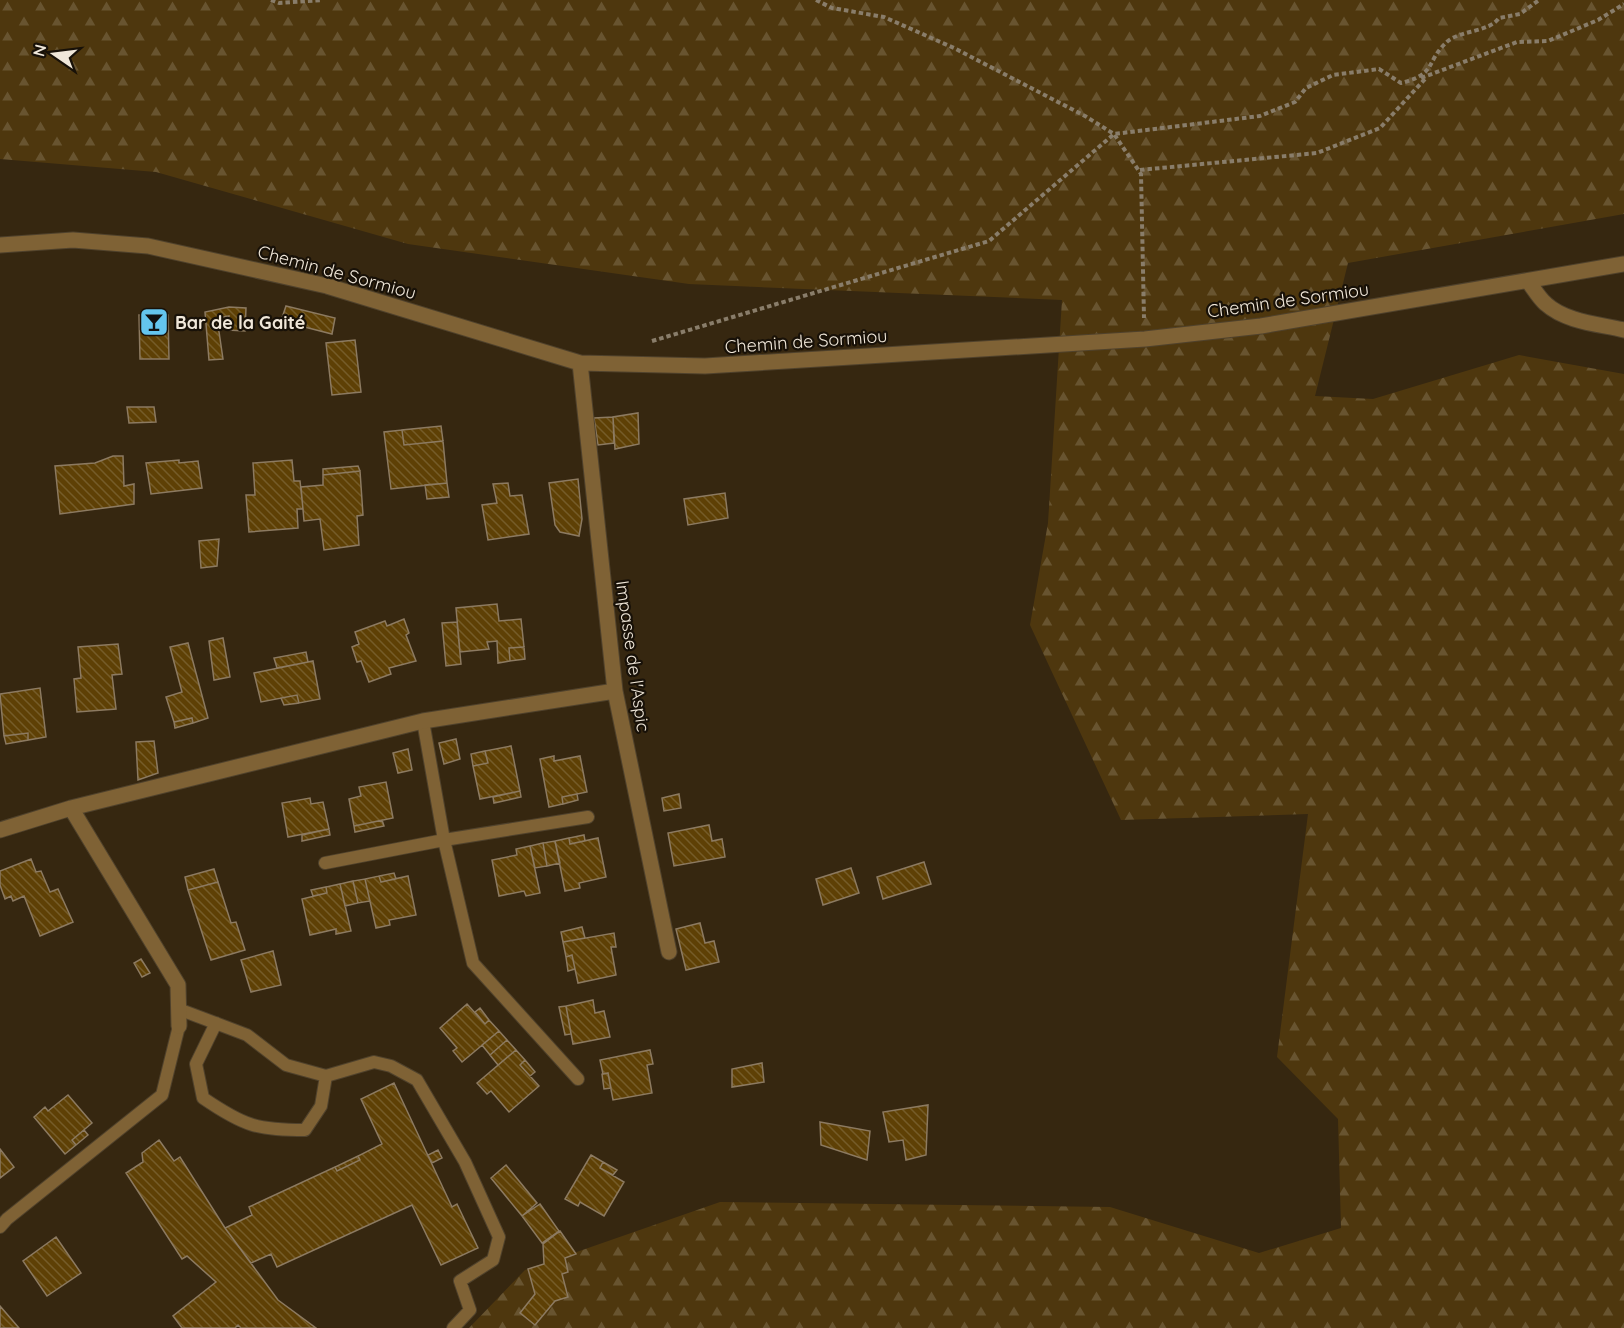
<svg xmlns="http://www.w3.org/2000/svg" width="1624" height="1328" font-family="Quicksand,sans-serif">
<style>
.forest{fill:url(#forest-firs)}
.building{fill:url(#building-back-hatch);stroke:#8c7a61;stroke-width:1.5}
.lines{fill:none;stroke-linecap:round;stroke-linejoin:round}
.lane-casing{stroke:#50422c;stroke-width:14}
.street-casing{stroke:#50422c;stroke-width:17}
.path{stroke:#897d6a;stroke-width:4;stroke-dasharray:4.5 3;stroke-linecap:butt}
.lane{stroke:#7f6235;stroke-width:12}
.street{stroke:#7f6235;stroke-width:15}
.labels{text-anchor:middle;dominant-baseline:central;stroke-width:4.5;stroke-linejoin:round;paint-order:stroke}
.street-label{font-size:18px;fill:#f0e7d9;stroke:#181108}
.poi-label{font-size:18px;font-weight:bold;fill:#f0e7d9;stroke:#181108;text-anchor:start}
</style>
<defs>
<pattern id="forest-firs" width="22" height="20" patternUnits="userSpaceOnUse" patternTransform="scale(1.5)"><rect width="22" height="20" fill="#4e370e"/><path d="M5 1l3.5 6h-7zM16 11l3.5 6h-7z" fill="#685430"/></pattern>
<pattern id="building-back-hatch" width="6" height="6" patternUnits="userSpaceOnUse" patternTransform="scale(1.5)"><rect width="6" height="6" fill="#5e4005"/><path d="M-1 5l2 2M0 0l6 6M5-1l2 2" fill="none" stroke="#755c29"/></pattern>
</defs>
<rect width="100%" height="100%" fill="#362710"/>
<path class="forest" d="M0,0H1624V214L1348,263L1315,396L1373,399L1519,355L1624,374V1328H469L525,1270L720,1202L1110,1207L1259,1253L1341,1228L1338,1119L1277,1057L1308,814L1121,820L1030,625L1048,523L1062,300L689,284L408,244L156,172L0,159Z"/>
<path class="building" d="M286,306L335,318L332,334L281,321Z
M229,307L246,308L245,331L228,330L229,316L217,318L223,359L209,360L205,312Z
M139,315H168L169,359H140Z
M355,340L361,392L332,395L326,343Z
M127,407H154L156,422L129,423Z
M638,413L639,444L615,449L613,417Z
M613,417L614,443L598,445L594,418Z
M441,426L443,441L404,445L402,430Z
M402,430L404,445L443,441L447,483L391,489L384,432Z
M113,456H123L124,486L134,484V504L60,514L55,466L95,463Z
M179,460V463L198,461L202,488L151,494L146,463Z
M292,460L294,481H300L303,509H297L298,528L249,532L246,495H255L253,463Z
M358,466L360,471L323,475V469Z
M360,471L363,515L357,516L359,545L324,550L320,519L304,521L301,487L323,485V475Z
M578,479L582,519L579,536L560,532L555,525L549,483Z
M447,483L449,497L427,499L425,485Z
M508,483L510,496L522,495L529,534L488,540L482,505L497,503L493,484Z
M725,493L728,518L688,525L684,499Z
M219,539L217,566L201,568L199,541Z
M497,604L499,621L521,619L524,647L509,648L510,661L498,663L497,641L487,642L489,649L460,652L456,608Z
M404,619L409,633L406,635L416,661L389,668L391,674L369,682L361,661L357,662L352,647L359,644L355,632L385,621L387,626Z
M457,622L461,664L446,666L442,623Z
M223,638L230,677L214,680L209,641Z
M188,643L208,718L193,723L192,718L174,722L166,697L182,692L170,647Z
M118,644L122,674L112,675L116,709L77,712L74,679L81,678L78,647Z
M524,647L525,659L510,661L509,648Z
M306,652L308,662L277,668L274,658Z
M313,661L320,699L299,703L297,695L261,702L254,673Z
M40,688L46,737L28,740V733L4,736L0,694Z
M297,695L299,703L284,705L281,698Z
M192,718L193,723L175,728L174,722Z
M28,733V740L6,744L4,736Z
M456,739L460,759L444,764L439,743Z
M154,741L158,773L138,780L136,742Z
M511,746L520,791L480,799L473,766L488,763L485,751Z
M408,749L412,770L398,773L393,753Z
M485,751L488,763L473,766L471,754Z
M554,756V761L580,756L587,792L562,797L563,804L549,807L540,759Z
M386,782L393,818L354,826L349,799L361,796L359,787Z
M520,791L521,797L494,803L493,797Z
M577,794L578,800L563,804L562,797Z
M679,794L681,808L664,811L662,798Z
M310,798L311,804L323,802L329,829L288,837L282,803Z
M382,820L384,826L355,832L354,826Z
M709,825L712,841L722,839L725,857L674,866L668,833Z
M329,829L330,835L302,841V835Z
M584,835L585,841L570,844L569,838Z
M569,838L570,844L598,838L606,877L579,883L580,888L565,891L555,841Z
M555,841L560,863L547,866L543,843Z
M543,843L547,866L535,868L530,846Z
M530,846L540,893L526,896L524,891L499,896L492,860L517,855L516,849Z
M31,859L36,872L41,871L50,892L58,889L73,922L40,936L24,896L13,901L11,896L5,899L0,885V871Z
M924,862L931,884L883,899L877,877Z
M851,868L859,893L823,905L816,879Z
M214,869L218,882L188,890L185,877Z
M394,873L396,879L381,882L379,876Z
M379,876L381,882L408,876L416,915L389,920L390,925L376,928L365,879Z
M365,879L370,901L358,903L353,881Z
M353,881L358,903L345,906L340,884Z
M218,882L231,923L236,922L245,950L211,960L188,890Z
M340,884L351,931L336,934V929L310,935L302,899L327,893L326,887Z
M326,887L327,893L313,896L311,890Z
M700,923L705,943L714,941L719,962L686,970L676,929Z
M582,927L585,938L563,942L561,932Z
M614,933L616,947H611L616,975L578,983L572,955L566,957L563,942Z
M273,951L281,985L251,992L241,960Z
M572,955L575,969L568,971L566,957Z
M141,959L150,973L142,977L134,963Z
M593,1000L595,1013L604,1011L610,1037L573,1044L566,1006Z
M467,1004L485,1024L489,1020L499,1031L462,1062L453,1051L457,1048L440,1028Z
M566,1006L571,1034L565,1035L559,1007Z
M480,1008L489,1020L485,1024L475,1012Z
M499,1031L507,1040L490,1055L482,1045Z
M507,1040L516,1050L498,1065L490,1055Z
M516,1050L525,1060L520,1065L539,1086L509,1112L491,1091L487,1094L477,1083Z
M650,1050L653,1064L647,1065L652,1093L613,1100L608,1073L603,1074L600,1060Z
M525,1060L535,1072L530,1076L520,1065Z
M762,1063L764,1082L732,1087V1069Z
M608,1073L611,1088L604,1089L602,1074Z
M394,1083L452,1207L457,1204L478,1248L441,1265L412,1205L277,1267L271,1254L251,1263L225,1228L252,1215L249,1207L335,1167L337,1171L360,1160L358,1156L382,1144L361,1099Z
M68,1095L92,1123L72,1140L76,1145L65,1154L34,1117L45,1107L48,1111Z
M928,1105L926,1155L906,1160L903,1140L889,1142L883,1112Z
M820,1122L870,1131L867,1160L821,1145Z
M84,1130L88,1135L76,1145L72,1140Z
M159,1140L174,1161L180,1157L225,1228L278,1300L316,1328H241L238,1325L235,1328H182L173,1316L216,1282L187,1256L182,1259L126,1173L143,1162L142,1153Z
M0,1149L14,1167L0,1178Z
M438,1150L442,1158L432,1163L428,1155Z
M591,1155L603,1162L600,1168L624,1182L604,1216L580,1202L578,1206L565,1199Z
M358,1156L360,1160L337,1171L335,1167Z
M603,1162L617,1170L613,1175L600,1168Z
M506,1165L537,1203L522,1216L491,1178Z
M540,1204L559,1231L542,1243L522,1216Z
M560,1231L576,1254L565,1258L568,1272L562,1274L568,1297L555,1301L535,1325L520,1313L535,1294L528,1269L544,1264L543,1244Z
M56,1237L81,1273L47,1296L23,1261Z
M0,1306L19,1328H0Z"/>
<g class="lines">
<g class="lane-casing">
<path id="lane" d="M423,721L444,840L473,963L578,1079
M325,863L444,840L588,817
M181,1010L247,1035L286,1065L326,1076L374,1062L391,1066L417,1080L465,1162L499,1237L493,1260L460,1281L470,1310L453,1328
M216,1023L196,1064L203,1098C244,1126 257,1130 305,1130L321,1106L326,1076
M0,1227L7,1219L162,1095L179,1026"/>
</g>
<g class="street-casing">
<path id="street" d="M0,245L73,240L148,246L327,286L580,363L705,366L1145,339L1261,326L1624,264
M1528,281C1534,289 1539,298 1546,304C1566,322 1599,324 1624,330
M580,363L615,691L669,952
M71,808L178,985L179,1026
M0,830L71,808L423,721L615,691"/>
</g>
<path class="path" d="M271,0L279,3L322,0
M816,0L832,8L884,17L954,48L1085,116L1114,134L1141,174L1144,318
M1421,78L1517,42L1548,41L1598,20L1624,4
M1140,170L1317,153L1380,128L1425,79
M652,341L989,241L1114,134L1260,116L1295,102L1306,88L1333,75L1379,69L1401,83C1438,74 1425,61 1448,41C1462,30 1489,32 1499,18L1520,14L1539,0"/>
<use href="#lane" class="lane"/>
<use href="#street" class="street"/>
</g>
<defs>
<g id="bar-square" transform="scale(1.5)"><rect x="-9" y="-9" width="18" height="18" rx="4" fill="#64c5ee" stroke="#181108"/><path d="M-6-5H6L.8 .8V4.5H3.5V6h-7V4.5H-.8V.8Z" fill="#111"/></g>
</defs>
<g fill-rule="evenodd">
<use href="#bar-square" x="154" y="322"/>
</g>
<g class="labels">
<g class="street-label">
<text transform="translate(337 272) rotate(15)">Chemin de Sormiou</text>
<text transform="translate(1288 300) rotate(-8)">Chemin de Sormiou</text>
<text transform="translate(806 341) rotate(-4)">Chemin de Sormiou</text>
<text transform="translate(633 656) rotate(82)">Impasse de l'Aspic</text>
</g>
<g class="poi-label">
<text x="175" y="322">Bar de la Gaité</text>
</g>
</g>
<g transform="translate(54 54) rotate(284)" stroke="#181108" stroke-width="4.5" paint-order="stroke">
<path d="M0-4.5L10 22L0 15L-10 22Z" fill="#f0e7d9"/>
<text y="-9" font-size="16" font-weight="bold" text-anchor="middle" fill="#f0e7d9">N</text>
</g>
</svg>
